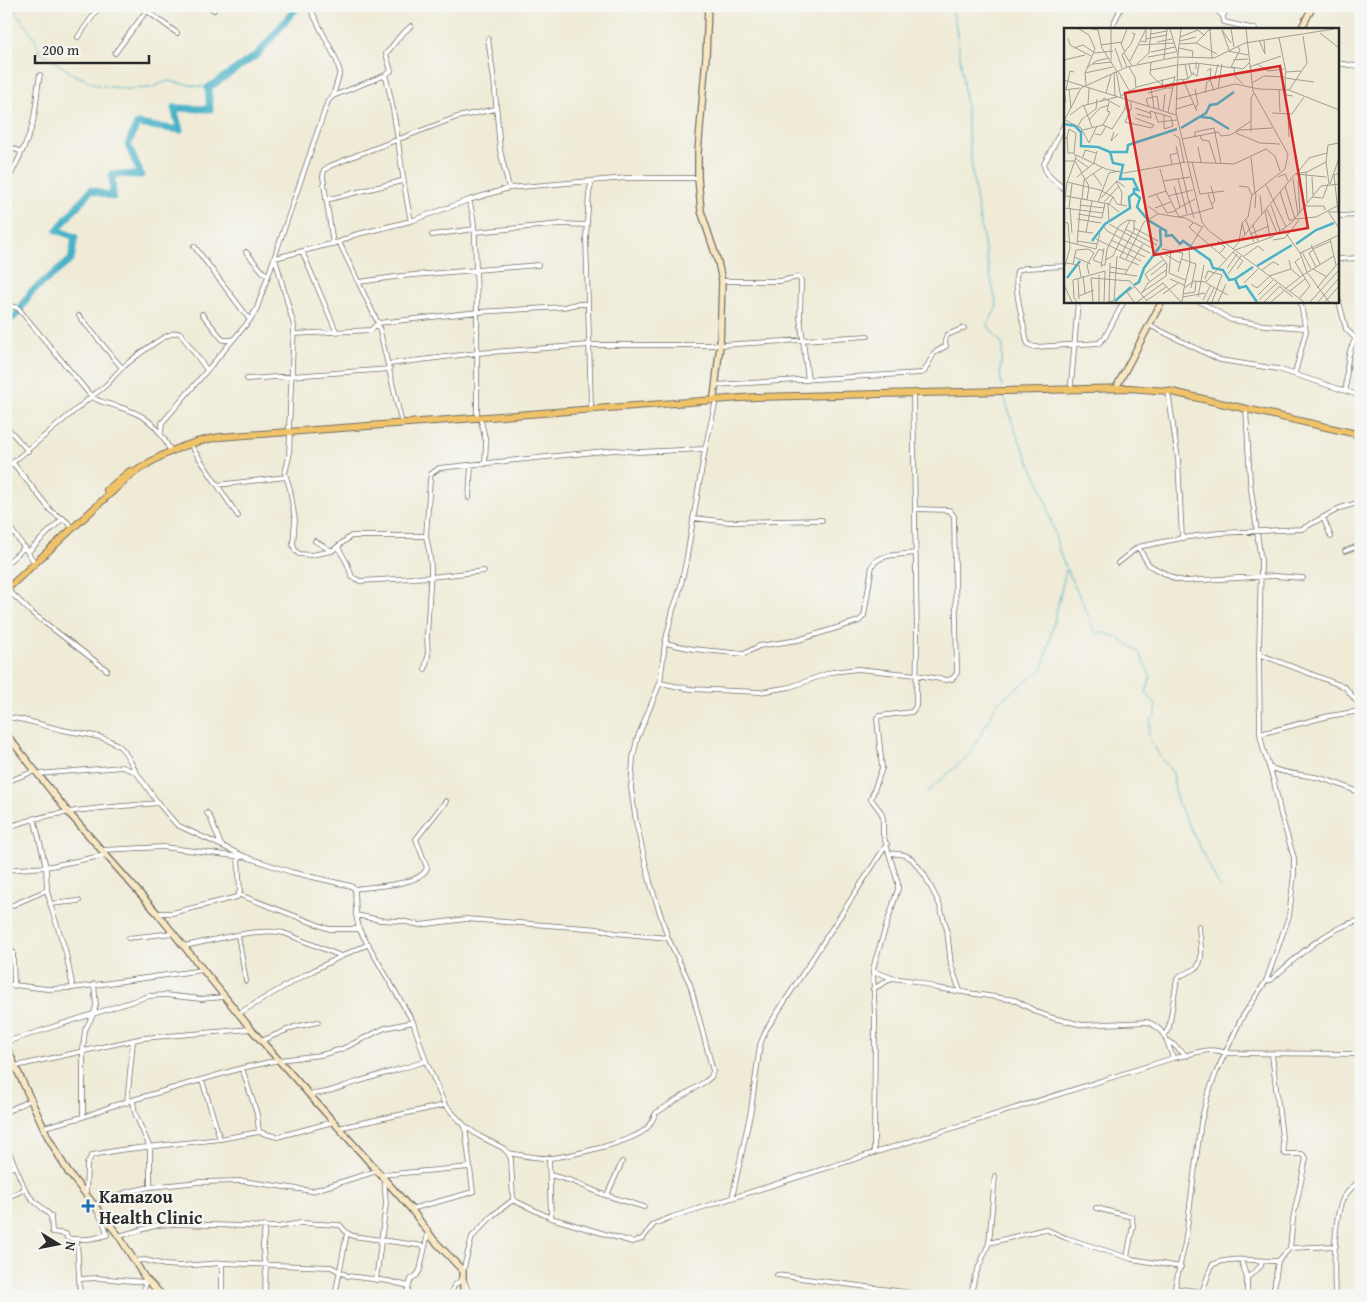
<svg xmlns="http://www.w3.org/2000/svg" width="1367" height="1302" font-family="'Gentium Book Plus',serif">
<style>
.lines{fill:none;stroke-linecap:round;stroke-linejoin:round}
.stream{stroke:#4ab2c8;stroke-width:1}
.river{stroke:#4ab2c8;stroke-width:7}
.street-casing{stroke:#706e67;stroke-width:5.5}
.secondary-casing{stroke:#706e67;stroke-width:8}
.primary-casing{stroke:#706e67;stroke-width:8}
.street{stroke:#fff;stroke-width:4}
.secondary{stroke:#f9e7c3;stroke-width:5.5}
.primary{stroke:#f1c369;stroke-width:6}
.poi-dot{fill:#1f6fb2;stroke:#f6f6f2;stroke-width:2}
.labels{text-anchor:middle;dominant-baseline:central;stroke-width:4.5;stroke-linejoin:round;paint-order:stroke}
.poi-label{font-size:18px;font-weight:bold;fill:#2b2b2b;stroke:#f6f6f2;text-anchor:start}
.inset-river{fill:none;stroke:#4ab2c8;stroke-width:2.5}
.inset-road{fill:none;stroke:#a19e92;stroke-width:1}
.view{fill:#d62828;fill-opacity:0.15;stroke:#d62828;stroke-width:2.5}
.inset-edge{fill:none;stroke:#2b2b2b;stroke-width:2.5}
</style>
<rect width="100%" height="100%" fill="#f6f6f2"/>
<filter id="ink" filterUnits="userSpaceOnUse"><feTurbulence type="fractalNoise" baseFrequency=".02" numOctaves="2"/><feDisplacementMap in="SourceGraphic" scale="10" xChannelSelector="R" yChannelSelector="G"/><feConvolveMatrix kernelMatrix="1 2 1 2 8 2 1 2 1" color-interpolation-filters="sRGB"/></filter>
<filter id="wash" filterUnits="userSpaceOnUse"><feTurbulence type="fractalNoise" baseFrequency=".0096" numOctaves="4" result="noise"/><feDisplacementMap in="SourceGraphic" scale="20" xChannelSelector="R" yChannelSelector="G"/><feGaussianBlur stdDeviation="1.12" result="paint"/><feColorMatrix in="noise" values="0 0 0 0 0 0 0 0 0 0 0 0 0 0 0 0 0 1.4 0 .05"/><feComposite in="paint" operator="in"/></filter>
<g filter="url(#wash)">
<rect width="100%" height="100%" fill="#efebd7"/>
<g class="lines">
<path class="stream" d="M12,6L33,35L40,51L71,73L97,85L128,89L151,88L167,81L208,88
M952,6C964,65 966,125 974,184C980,225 988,266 997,307L987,325L1003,345L1000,374L1002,387
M1003,394L1016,433L1043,491L1061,557L1086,610L1094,631L1115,636L1139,652L1151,677L1146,693L1155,703L1156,714L1151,720L1148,736L1161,758L1173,773L1176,799L1220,888
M925,794L970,754L998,702L1043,669L1066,570"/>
<path class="river" d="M6,324L18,313L31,292L71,260L75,237L57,230L91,190L113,197L112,174L141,175L128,145L137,124L180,130L174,108L210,109L208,88L258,54L298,6"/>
</g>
</g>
<g filter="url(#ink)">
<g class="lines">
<g class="street-casing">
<path id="street" d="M209,6L214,10
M309,6L336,59L340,72L333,96
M1211,6L1223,16
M1228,6L1223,16L1224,22L1255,29
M1359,6L1361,12
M147,11L177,33
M1111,29L1122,6
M78,37L100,6
M488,39L494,80L500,150L509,188
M115,53L150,6
M1338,63L1361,67
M384,76L391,71L386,54L400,36L411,26
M1066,121L1044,164C1044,175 1058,183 1066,190
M6,146L22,152
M6,184C16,165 26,146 32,126C37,109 36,92 40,75
M326,200L402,181
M469,200C476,222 475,246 476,268C478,317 477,366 477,414
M1338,216L1361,215
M475,232L561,224L587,225
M432,235L474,229
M339,242L378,323L401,420
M333,244L323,177L324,170L330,166L357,155L457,117L496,109
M194,246L250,320
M302,251L336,331
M246,252L263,272L268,275
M1338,259L1361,258
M1066,266L1025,268L1017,271C1013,287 1024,325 1027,342L1029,345L1035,347L1099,343L1105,337L1124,301
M722,281H780L799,277L801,281L800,317L808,380
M359,282L402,276L538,265
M1338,298L1346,329L1355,338
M1199,301L1231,320L1265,325L1305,328
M6,305L18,308L91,396C98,402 107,403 116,406C143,414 156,422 169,448
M202,314L223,340H233
M79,316L122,368
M1149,325L1220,360L1278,369L1361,396
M294,334L371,330L378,323L478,312L564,307L576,304H587
M389,364L477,353L589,345H720L868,336
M1295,373L1306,331L1301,305L1299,301
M247,379L390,369
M715,385L921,373L924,372L934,353L946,346L945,341L947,335L964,328
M1071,385L1078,301
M1168,391L1178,459L1182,538
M1346,391C1347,372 1345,347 1361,333
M591,406L586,237L589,193L592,181
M480,417L486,442L485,464
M6,426L28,451
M289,428L294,326L275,258L339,242L354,235L411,221L469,200L509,188L626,178H698
M290,431L289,457L285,473L290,489L295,520L293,545L295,550L299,554L311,555L332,551L351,536H426
M161,432L162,423L250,320L257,308L328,101L333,96L383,76L386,78C399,125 400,174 411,221
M190,444L238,516
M13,463L51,511C58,517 65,518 70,525
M6,468L85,402C91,396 97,393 104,387C111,381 116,373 123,367C133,359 169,329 180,333L207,370
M217,485L286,477
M469,498L471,465
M1323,517L1331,537
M693,518L730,522L822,520
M6,522L33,560
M315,541L332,551
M338,547L347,563L352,577L360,581L431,577L484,571
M1138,547L1149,565L1175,579L1185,581L1274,576L1303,578
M1345,551L1361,545
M28,552L63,518
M1118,563L1138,547L1182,538L1219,533L1302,529L1340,508L1361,502
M6,564L25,547
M7,589L32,613L107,670
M665,643L693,649L744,654L759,646L798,640L859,621L864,616L872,566C879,553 902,555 915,553
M1259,654L1345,687L1361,707
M425,669L428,656L427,635L431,569L430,556L426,536L430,480L431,474L439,468L615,450L638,452L705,449
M660,683L690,689L760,692L790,687L832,672L858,669L917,675L946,680L952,679L957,673L954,516L949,510L915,509
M6,717C26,719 44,726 63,730C80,734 105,735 119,746C126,751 131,763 136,772
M1260,734L1329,716L1361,711
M1269,767C1284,774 1299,774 1315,777C1331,780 1346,787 1361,793
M38,774L122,767L136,772L158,803L177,825L246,857L291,872L351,886L355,889L356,915L359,929L413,1022L426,1061L445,1105L465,1126L479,1136L503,1148L508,1153L511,1159L513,1200L551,1218L632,1242L642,1239L654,1224L672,1217L1173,1058C1191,1056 1208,1045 1226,1053L1361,1054
M6,782L35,771
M207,813L210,817L221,845
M34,818L46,867L47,890L52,910L65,949L73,988
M6,828C55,809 107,808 158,803
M102,850L163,847L242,857
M890,853L905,855L912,859L924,874L939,903L947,930L951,965L960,991
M6,870L46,867L106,855
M355,889C372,886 420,886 427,868L416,839L446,801
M240,895L329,929H359
M50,904L79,901
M6,908L47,890
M157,913H172L237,897L240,891L238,856
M356,915L380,920L402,921L420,925L466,919L600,929L615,933L668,938
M238,935L246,981
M128,938L173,933
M184,946C213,941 256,927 284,933L341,956
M13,952L14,986
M873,971L892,978L915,981L936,988L1015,1000L1037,1012L1053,1018L1083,1025L1147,1022C1164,1027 1168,1043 1173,1058
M1266,981L1271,980C1298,956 1325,929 1361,920
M6,984L47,989L73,988L203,970
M873,989L892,978
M238,1014C281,988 323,963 369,944
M1165,1035L1169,1027L1177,979C1182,973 1189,973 1195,969C1206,961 1199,938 1199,926
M261,1041L294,1027L318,1022
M1169,1041L1187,1056
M6,1042L149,996L165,995L201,999L224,997
M1272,1055L1284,1153L1286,1154H1302L1306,1158L1293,1219L1290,1248L1278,1261L1273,1296
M16,1066L143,1038L251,1029
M242,1068L257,1114L259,1132
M202,1080L220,1139
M309,1094C330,1093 335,1089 354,1083C378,1075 402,1069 426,1061
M133,1101L135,1113L150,1148V1187
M127,1103L133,1041
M6,1112L32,1099
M83,1117V1050L85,1030L94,1013L96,1005L94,984
M44,1127L83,1117L112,1106L242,1068L279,1060L321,1055L342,1049L385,1028L413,1022
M338,1128L445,1105
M6,1145L25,1189L31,1198L51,1216L52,1232L66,1234L67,1238C81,1241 94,1239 107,1235C106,1224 99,1216 94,1205L127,1192L150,1187L199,1182L243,1181L312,1191L377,1171
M508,1153C522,1155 537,1159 550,1158C570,1156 632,1142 646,1129C650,1126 653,1118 656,1113L706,1081L711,1077L713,1071L690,984L668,938L650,882L636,822L631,788L633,758L637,739L660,683L665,643L673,610L679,593L686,562L705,449L716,400
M874,1153L875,1017L873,971L875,961L898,889V883L883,834V818L881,812L871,799L882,768L877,718L879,716L912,712L916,706L917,637L913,393
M549,1158L551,1218
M6,1171L14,1166
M381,1175L470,1167
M550,1175L572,1181L602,1194L644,1207
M86,1194L87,1164L92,1155L120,1150L220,1139L259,1132L277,1137L333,1122
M607,1195L622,1162
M6,1198L25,1189
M732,1198L751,1110L760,1045L766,1030L887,844
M1096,1208L1132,1217L1133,1226L1127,1257
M411,1209L473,1192L465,1126
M119,1236L158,1225L174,1224L277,1227L301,1223L340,1225L347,1233L353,1236L424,1246
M77,1240L80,1296
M989,1243L1045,1229L1066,1238L1132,1259L1181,1267
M1290,1248L1336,1246
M1241,1260L1247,1278V1296
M134,1261L145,1260L165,1265L179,1266L222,1263L331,1267L348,1276L388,1281L409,1286
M264,1264L263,1245L265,1226
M463,1271L472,1237L493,1215L513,1200
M777,1275L935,1296
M1247,1278L1261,1266L1262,1261
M80,1279L97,1278L145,1282
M376,1280L386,1204L384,1178
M1274,1287L1280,1296
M1175,1288L1202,1292L1212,1265C1231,1255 1258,1262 1278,1261
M144,1296L145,1281
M222,1296V1263
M265,1296L266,1264
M335,1296L347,1233
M406,1296L411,1279L417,1275L420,1270L428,1233
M450,1296L454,1286L463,1278L470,1296
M968,1296L971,1294L975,1276L989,1243L995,1176
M1173,1296L1185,1243L1201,1122L1207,1097L1216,1073L1241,1019L1266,981L1289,916L1294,874V858L1281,815L1274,782L1263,748L1260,734L1259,654L1261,561L1250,482L1246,408
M1335,1296C1334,1273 1333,1219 1343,1199C1346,1193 1355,1184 1361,1180
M1349,1296H1351"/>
</g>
<g class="secondary-casing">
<path id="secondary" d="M708,6L706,57L698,152V178L701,211L718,262L722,281L720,345L714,397
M1301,29L1313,6
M1118,384L1162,301
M6,734L68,812L157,913L251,1029L411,1209L434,1240L463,1271V1296
M6,1046L48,1137L68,1172L119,1236L145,1278L163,1296"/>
</g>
<g class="primary-casing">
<path id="primary" d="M107,490L130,471
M6,590L128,477C156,456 186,442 220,437L755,397L1129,388L1168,391L1361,435"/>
</g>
<use href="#street" class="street"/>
<use href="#secondary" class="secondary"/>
<use href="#primary" class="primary"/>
</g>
</g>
<path class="poi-dot" d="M85.5 1198.5h5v5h5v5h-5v5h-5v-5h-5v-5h5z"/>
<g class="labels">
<g class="poi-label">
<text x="99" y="1196">Kamazou<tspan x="99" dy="21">Health Clinic</tspan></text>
</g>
</g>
<g transform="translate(1064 28)">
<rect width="275" height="275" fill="#efebd7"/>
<path class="inset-river" d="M137,89L147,90L165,101M0,96L11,98L17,104V118L34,119L46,124L49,135L59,137L56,151H69L74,162L70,161V165L76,170L73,179L84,192L102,203V208L108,207L116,216L119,213L146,232L149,240L159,242L165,252L171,251L175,260L182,258L193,274M117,100L142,85L146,77L153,76L170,64M46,124H63L64,117L113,101M28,213L41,196L66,180L65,169L70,165M232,216L252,202L270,195M193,238L228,217M3,250L16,233M171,251L189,239M70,257L75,254L80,240L97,217L96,201M51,273L67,259"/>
<path class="inset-road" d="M15,1L25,7L31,21L21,45L22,57M28,1L34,2L38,20L52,42L57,70M106,1L114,27L112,85L138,194L144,202L240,274M146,1L148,30M167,1L170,19M158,2L165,22M158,2L167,15M256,5L275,20M87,6L103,3M116,9L134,2L140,7M4,10L6,17L27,28M215,10L222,44M82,11L103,7M195,12L201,26L200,12M77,13L82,14V2M116,13L132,9M93,14L108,11M132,15L153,26M116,16L132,15L146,1M37,17L58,14M75,17L110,15M10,20L19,17L31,25L49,23M51,20L58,40M115,20L129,23L128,30M164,23L184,27M61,24L57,16L63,1M87,24L111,19M60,25L68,38M114,26L117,1M84,29L112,24M114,29L150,30L181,15L270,1M100,31L103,1M0,32L21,27M47,32V1M169,32L184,31M66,33L82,1M87,34L86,46L93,53M29,36L48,34M73,36L85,25L87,1M121,36L124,51M125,36L127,45L133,48L135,36M193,36L204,43L220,41M114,37L133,35M63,39L58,27L67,16L71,6L68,5M65,39L71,49L72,60M167,39L176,22L174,18M168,39L179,41L185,35M185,39L217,28M23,40L32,33L45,30M132,41V35L170,40L171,48L179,56M87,42L113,37M54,43L66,64M143,43L147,40L146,51L150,63M50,44L51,68M222,44L237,43M21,45L49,39M221,50L250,54M221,50L222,67L229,68M98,51L99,58L109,55M0,52L112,87M113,52L124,51L130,44M119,52L133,83M93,53L102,60H108M188,55L200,48L221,49L222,44M87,60L90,80M5,61L7,80M154,61L158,36M215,61L216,84M2,62L6,43L10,44M225,62L243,35L239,8M42,65L47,47M84,65L102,60M141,65L143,54L151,48L154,36M57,68L73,59L111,49M113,71L171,56L195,61L225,62L275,82M37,74L40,70L56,79M2,75L0,62L16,60M24,77L25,60M20,78L28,99M85,79L82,71L93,68L95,81M71,80L86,85M61,81L67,82V73M112,81L129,76M131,81L134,76L131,61M66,82L61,94L88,100L90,97L71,90M99,83L101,66M104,84L111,48M91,85L94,94L113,92M208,85L228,86L240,69M73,86L87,90L86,83L107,89L109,98L100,101V87M224,86L225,109M6,87L18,78L53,69M1,92L17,100L25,115L33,98M25,92L36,80L45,77M0,93L17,60L63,39L113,29M39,97L46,84L43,83L45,74M14,98L18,91L32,81L33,71M19,102L39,97L48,101L61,81L62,72M172,103L187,93M50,104L47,113L54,106M187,104V70L190,65M172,105L196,115L216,116M31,106L37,107L42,98M109,106L115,110L120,135M136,107L138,112L145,113L152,135M131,108V104L150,100L157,135M0,110H3L4,125H10L12,129L3,155L0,178M3,110L5,101L12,105L10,125M118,111L154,104L157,108L166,107L176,102L208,100M112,118L125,174M134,119L137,134M12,127L42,141L60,145L122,134M19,129L21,122L32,125M187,129L191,166M12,131L25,140M0,133H11L18,145M123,134L170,136L202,121L211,128L216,143M128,134L136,166L160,163M262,134L264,117L275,115M108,136L106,127L113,125M96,141L102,163L115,189L135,184M234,144L245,130L263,125M242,144L243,174M29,145L38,158M18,146L25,158L23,172M232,146L262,149M13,149L30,135L33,123M214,149L221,146L224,153M248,149L249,167M114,151L123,186M229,151L234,187M234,152L236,185M52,153L58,165L57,177M99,153L126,149M3,154L36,162L49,169L45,176M266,156L275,130M202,157L222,199M110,158L116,179M147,158L151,173L148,176M175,158L184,159L188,167M221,158L231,191L252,189L275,177M216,164L225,192H229M92,166L103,185L112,183M196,167L198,186M2,168L45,176L55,184M104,168L129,162M49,169L53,176L63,178M84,169L102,163M248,169L259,170L264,156M37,170L53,153L61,159M18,171L20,152L39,139M125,173L130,190M34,174L45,145L55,143M40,174L55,158M44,176L45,194M16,177L40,180M207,177L216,203M84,178L95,186L121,190L138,199M242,178H260L261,182M0,180L39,185M5,180L8,156M6,180L8,205M91,180L107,174M191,180L192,165M203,181L213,205M111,182L131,171M201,183L206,209M135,184L149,180L144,166M264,184H274L270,147L275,145M265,185L275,200M14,186L38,190L41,175M13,191L37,195M182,192L190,214M0,194L4,195L6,220L0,241M129,195L125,199L128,202L162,231M45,196L88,220M189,197L194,213M40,199L43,203L86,225M70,200L94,213M61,201L93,217M219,201L236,225L243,244L265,274M13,203L29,205M22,204L28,173M186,206L205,198M181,207L178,195L184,189L188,167L221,141L224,126L189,63L182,1M32,211L77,233M266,211L272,237M47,212L81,229M209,212L221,210L235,192M0,213L32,221L36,205M13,213L33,216M154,213L161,219L156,225M175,213L178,196M13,216L17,171M247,217L256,236M98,221L119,225L114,244M169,221L231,146L243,144L262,134L265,156M249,221L267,213M107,222L105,245L121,252M171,222L208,209L227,195L257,158L275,156M249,222L245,225L252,239M169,224L179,233L173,241M238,224L247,241M99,225L116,235M236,225L275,207M180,228L194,218L200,223M10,229L27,236M55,229L75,237M56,229L70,202V192M62,231L80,194L94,186M118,231L132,236L127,260M41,232L49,228L66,192M225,232L227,241L236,249M2,235L15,237L17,249M37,235L29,232L35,221L39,223M9,236L12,222L24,221L30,225M37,237H41L43,221L55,198L64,192L72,193M37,239L40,220M46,239L63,242M163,240L173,226M249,241L263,249M198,242L209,234L215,237M45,244L73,248M25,246L23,237L30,225M61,246L79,216M164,246L177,228M87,247L102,235M19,248L21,265M205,248L227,241M14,250L15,271M27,250L66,253L83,273M27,250L29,274M106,251L120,257M141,251L144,243L158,247L148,274M85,253L81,246L99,232M99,255L117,274M142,255L164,267M180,255L194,241M187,256L193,260L205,249M0,257L8,274M215,258L229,269M120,259L126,235L125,221L139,198M253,260L275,234M221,261L239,247L231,234L236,230M226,263L241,251M77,265L102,248L103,236L95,226M78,265L84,255L102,242M99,266L114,255M119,266L131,264L132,253M194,267L209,252M15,268L30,262M119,269L141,265M134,269L140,237M235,271L246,258L239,247L270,228M139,272L146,258M195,272L213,255M82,273L102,259M13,274L10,270L9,252L41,243L40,274M35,274V247M44,274L50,273L53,228M45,274L46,235M70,274L63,264L70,259M73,274L99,255M118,274L120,260L130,253L142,254L170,223M143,274L150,260M154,274L162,256M200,274L216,258M207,274L221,262M246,274L275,242M254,274L275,250M261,274L275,258"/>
<path class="view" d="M216,38L244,200L90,227L61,65Z"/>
<rect width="275" height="275" class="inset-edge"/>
</g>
<rect width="1367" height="1302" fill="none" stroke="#f6f6f2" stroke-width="25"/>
<g transform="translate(58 1244) rotate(100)" stroke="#f6f6f2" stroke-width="4" paint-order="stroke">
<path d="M0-4L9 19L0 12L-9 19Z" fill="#2b2b2b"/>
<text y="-8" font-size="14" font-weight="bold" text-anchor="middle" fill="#2b2b2b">N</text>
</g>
<path d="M35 55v8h114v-8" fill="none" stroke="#2b2b2b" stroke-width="2.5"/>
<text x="42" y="55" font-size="15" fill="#2b2b2b" stroke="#f6f6f2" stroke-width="4" paint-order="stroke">200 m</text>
</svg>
